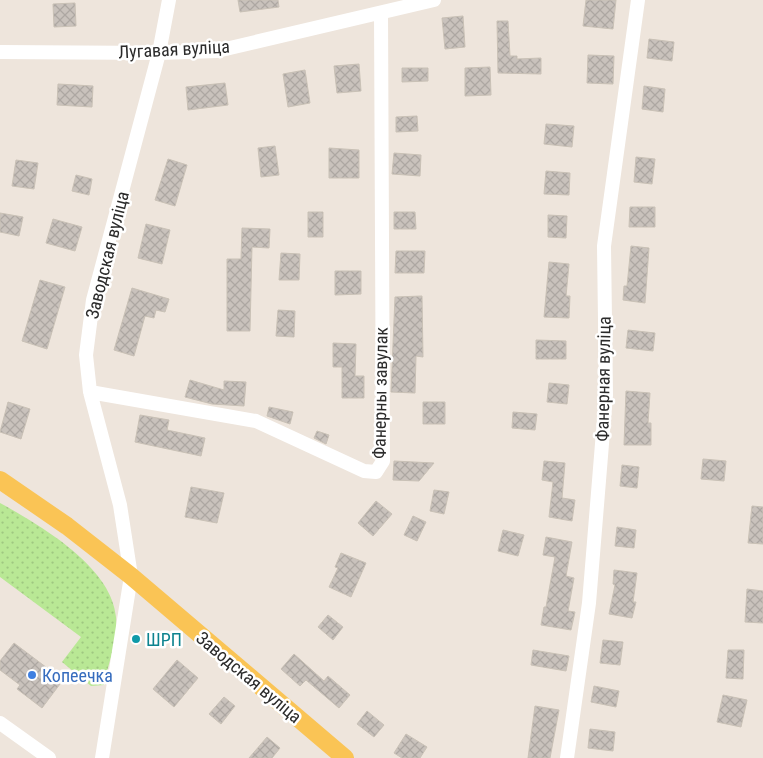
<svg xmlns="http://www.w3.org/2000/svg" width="763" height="758" font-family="'Roboto Condensed',sans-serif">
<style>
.grass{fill:url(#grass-dots)}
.building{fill:url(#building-cross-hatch);stroke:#c9c1b6}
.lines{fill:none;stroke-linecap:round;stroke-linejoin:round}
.minor{stroke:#fff;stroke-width:14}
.major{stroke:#fac455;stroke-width:18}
.culture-dot{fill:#0f9aa8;stroke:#fff;stroke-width:2}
.shop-dot{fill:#3f7fe0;stroke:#fff;stroke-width:2}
.labels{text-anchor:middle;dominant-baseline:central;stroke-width:5;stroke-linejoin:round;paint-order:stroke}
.street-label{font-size:18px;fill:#2b2b2b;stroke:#fff}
.culture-label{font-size:18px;fill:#0d838f;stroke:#fff;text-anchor:start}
.shop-label{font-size:18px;fill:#366cbe;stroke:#fff;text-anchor:start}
</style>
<defs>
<pattern id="grass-dots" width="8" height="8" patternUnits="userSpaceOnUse" patternTransform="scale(1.25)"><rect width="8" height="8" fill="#b9e895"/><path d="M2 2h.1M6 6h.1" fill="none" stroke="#9fc781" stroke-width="1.8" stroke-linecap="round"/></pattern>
<pattern id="building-cross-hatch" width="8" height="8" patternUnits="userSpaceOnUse" patternTransform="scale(1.25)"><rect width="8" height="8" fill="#c9c2bc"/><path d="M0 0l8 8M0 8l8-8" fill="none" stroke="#ada7a2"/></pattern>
</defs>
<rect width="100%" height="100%" fill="#eee5dc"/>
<path class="grass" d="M0,503C40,525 112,567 116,617C118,641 108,663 104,685L91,686L62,662L81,637L0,577Z"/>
<path class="building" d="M238,0H278L279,7L240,12Z
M586,0H616L613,29L583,26Z
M75,3L76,26L54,27L53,4Z
M463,16L465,47L445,49L442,18Z
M497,21H508L510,56H517V59L541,58V74L498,73Z
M649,39L674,42L672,61L647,58Z
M588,55L614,56L613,84L587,83Z
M359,64L361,91L337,93L334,66Z
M490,67L491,95L465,96V68Z
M402,68H428V81L402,82Z
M305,70L310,103L288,107L283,74Z
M225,83L228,105L188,110L186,87Z
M58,84L93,86L92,107L57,105Z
M644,86L665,89L663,112L642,109Z
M417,116L418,131L396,132V117Z
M546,124L574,126L572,147L544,144Z
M275,146L279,175L261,177L258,148Z
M329,148L359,150V178H329Z
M394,153L421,155L420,176L392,174Z
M636,157L655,159L652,184L634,182Z
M168,159L187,165L175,206L155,200Z
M16,160L38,163L34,189L12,186Z
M546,171L570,173L569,195L544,194Z
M76,175L92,179L89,195L72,191Z
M630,207H655V227H629Z
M308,212H323V237H308Z
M394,212H415L416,229H394Z
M0,213L23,217L19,236L0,232Z
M548,215L567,216L566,238L548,237Z
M53,219L82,227L75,251L46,243Z
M146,224L170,230L162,264L138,258Z
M242,228L270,229L269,248L252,247L250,331H227V259H241Z
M631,246L649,248L645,303L623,300L624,286H627Z
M396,251H425L424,273H395Z
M281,253L300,254L299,280H279Z
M549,262L569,264L566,296H570L569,318L544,317Z
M335,271H361V294L335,295Z
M40,280L65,287L47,349L22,341Z
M132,288L169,299L165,312L156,310L154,318L145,316L134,356L114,350Z
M422,296L423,357L416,356L415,393L391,392L395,297Z
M278,310L295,311L294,337L276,336Z
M628,330L655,333L653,351L626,348Z
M536,340L566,341V359H536Z
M333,343L356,344L355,376H364V398H342V367H333Z
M190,380L224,390V381L246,382L244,406L212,404L185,397Z
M549,383L569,385L567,404L547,402Z
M626,391L650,393L648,423H651V445H624Z
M8,402L30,409L21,439L0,432Z
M423,402H445V424H423Z
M269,407L293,412L290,424L267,416Z
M513,412L537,414L535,430L512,428Z
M140,415L169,420L167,430L205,438L201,456L135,442Z
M317,431L329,435L326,444L314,438Z
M703,459L726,461L724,481L701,479Z
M394,461L434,463L419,481L393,480Z
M544,461L565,463L562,498L575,500L572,521L549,517L553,482L542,480Z
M622,465L639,467L637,488L620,486Z
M191,487L224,493L217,523L185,517Z
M434,490L449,492L444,514L430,511Z
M376,501L392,514L373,536L358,523Z
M752,506L763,507V544L748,543Z
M413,516L426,522L417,541L404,535Z
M617,527L636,530L634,548L615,546Z
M503,530L524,535L518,556L498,551Z
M546,537L572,542L566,576L574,578L568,611L575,612L571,630L541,625L544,607H546L555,557L543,555Z
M341,553L366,563L351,597L329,587L338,568L335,567Z
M614,570L637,573L633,602H636L632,618L609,614L615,585L613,584Z
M747,589L763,591V623L745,622Z
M328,615L343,627L333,640L318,627Z
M603,640L623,642L620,665L600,663Z
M14,643L63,680L42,708L17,689L20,685L0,670V661Z
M533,650L569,656L566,671L531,665Z
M728,650H744L743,679L726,678Z
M294,654L324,681L328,676L350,695L339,708L306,680L300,686L281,669Z
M177,660L198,678L174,707L153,689Z
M594,686L619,691L616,707L591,702Z
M723,695L747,700L741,727L717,722Z
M224,697L235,706L221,724L209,714Z
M535,706L559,710L550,758H528Z
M367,711L384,725L374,737L357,724Z
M590,729L615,732L613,751L588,748Z
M406,734L427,747L420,758H402L394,753Z
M267,737L280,748L272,758H249Z"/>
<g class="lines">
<path class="minor" d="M0,52L159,53L217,51L434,0
M90,392L256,421L364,471L376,472L383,461L381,13
M0,723L49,758
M102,758L131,576L120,505L90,392L86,355L93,300L159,53L169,0
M567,758L589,603L606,395L604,246L638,0"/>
<path class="major" d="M0,480L67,526L131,576L345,758"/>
</g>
<circle class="culture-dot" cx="136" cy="639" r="5"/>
<circle class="shop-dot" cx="32" cy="675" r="5"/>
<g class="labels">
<g class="street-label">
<text transform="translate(174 49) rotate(-3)">Лугавая вуліца</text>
<text transform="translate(107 255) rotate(-76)">Заводская вуліца</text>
<text transform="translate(603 379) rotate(-89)">Фанерная вуліца</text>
<text transform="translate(380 393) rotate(-89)">Фанерны завулак</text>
<text transform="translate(249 677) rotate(40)">Заводская вуліца</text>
</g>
<g class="culture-label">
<text x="146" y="639">ШРП</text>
</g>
<g class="shop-label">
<text x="42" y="675">Копеечка</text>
</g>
</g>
</svg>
